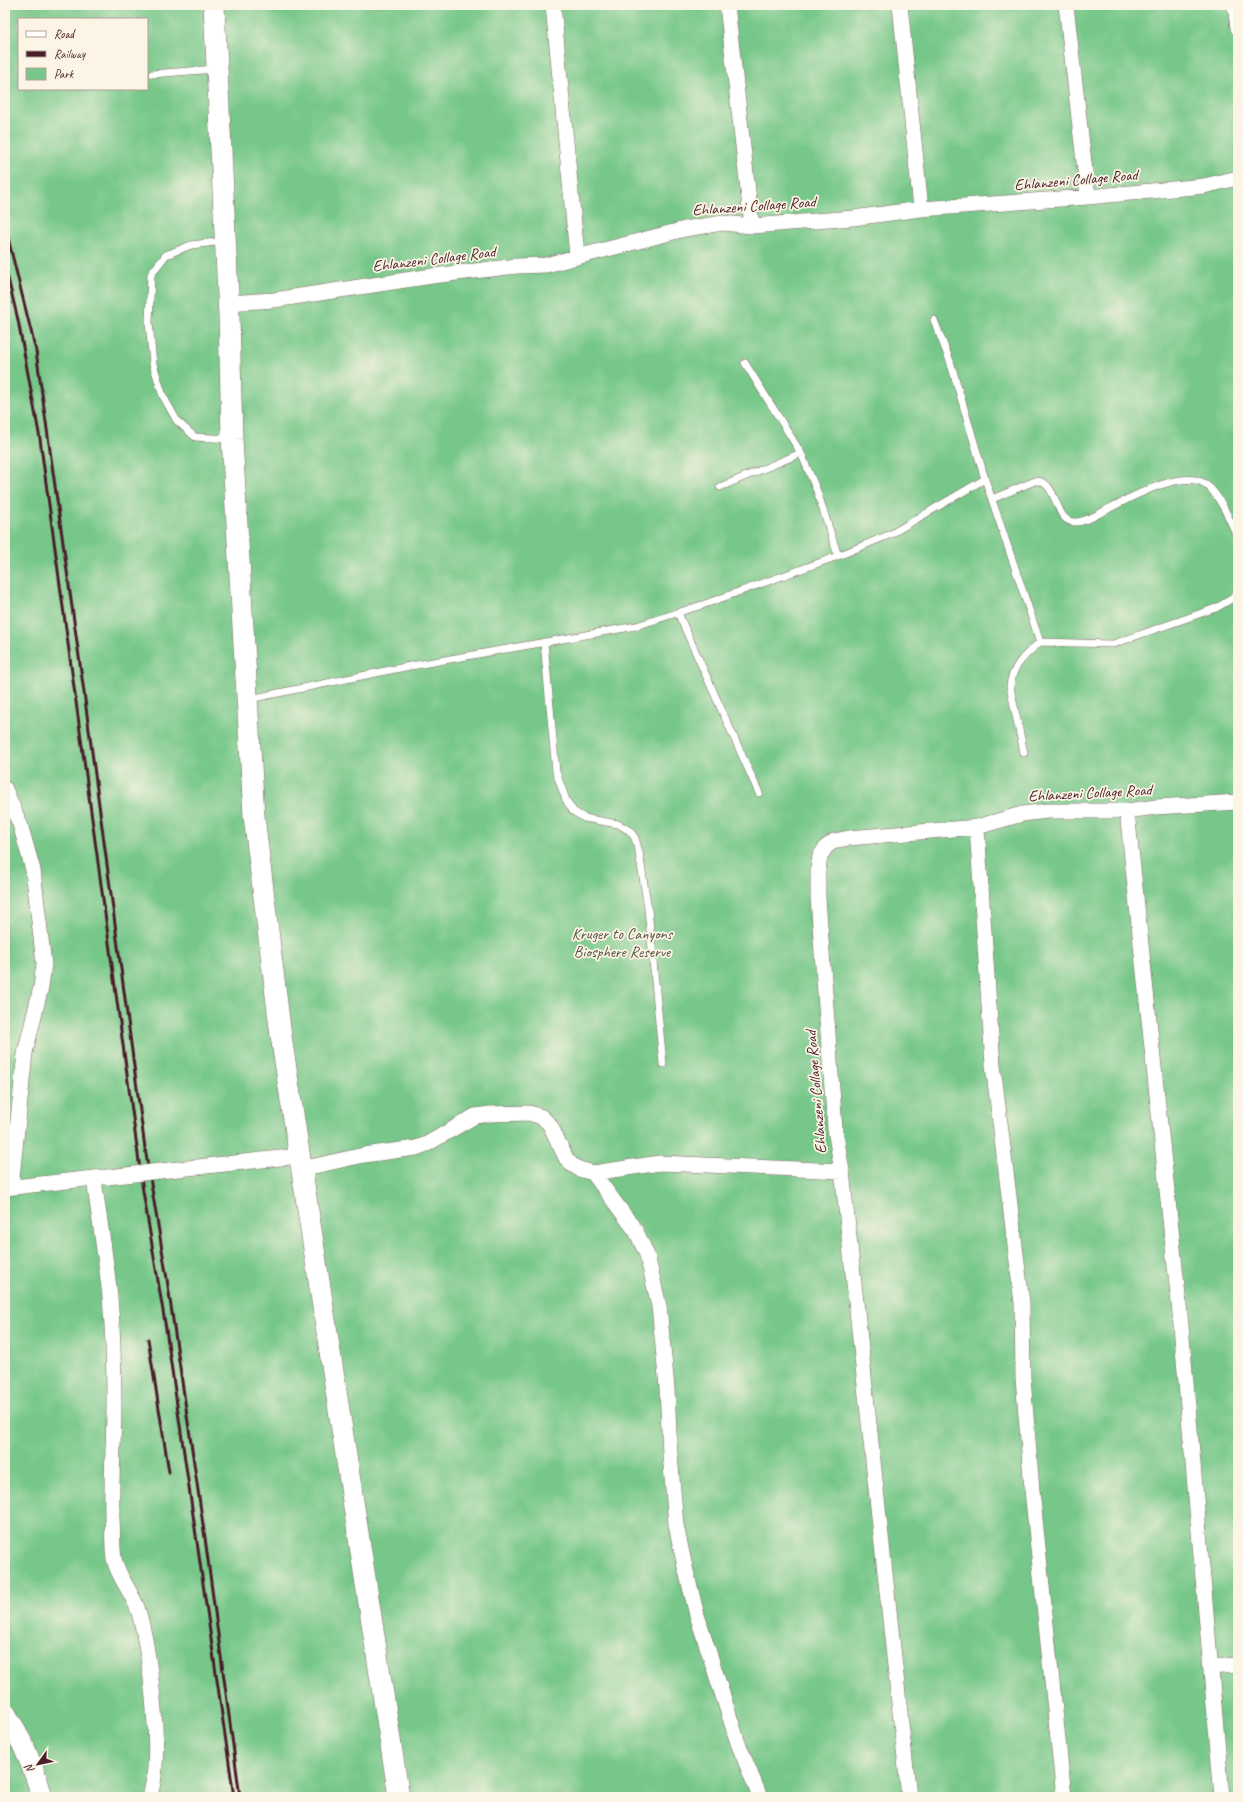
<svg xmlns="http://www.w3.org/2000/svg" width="1243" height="1802" font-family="Caveat,sans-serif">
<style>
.green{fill:#76c789;stroke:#60735a;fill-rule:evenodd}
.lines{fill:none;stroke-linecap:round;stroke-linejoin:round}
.lane-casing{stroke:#81635f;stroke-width:8}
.street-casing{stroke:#81635f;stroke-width:16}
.secondary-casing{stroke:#81635f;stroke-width:22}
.lane{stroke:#fff;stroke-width:7}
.street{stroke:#fff;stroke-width:15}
.secondary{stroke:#fff;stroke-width:21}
.rail{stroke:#4a1f2b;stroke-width:3}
.street-bridge-casing{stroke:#81635f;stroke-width:16;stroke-linecap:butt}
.street-bridge{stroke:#fff;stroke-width:15}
.labels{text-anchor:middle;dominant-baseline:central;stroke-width:3.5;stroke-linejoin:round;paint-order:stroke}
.street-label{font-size:16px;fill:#4a1f2b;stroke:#fcf5e5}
.park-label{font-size:16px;fill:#575147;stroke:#fcf5e5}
</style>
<rect width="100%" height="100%" fill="#fcf5e5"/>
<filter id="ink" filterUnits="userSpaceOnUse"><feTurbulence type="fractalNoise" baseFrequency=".025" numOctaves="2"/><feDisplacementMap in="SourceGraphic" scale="8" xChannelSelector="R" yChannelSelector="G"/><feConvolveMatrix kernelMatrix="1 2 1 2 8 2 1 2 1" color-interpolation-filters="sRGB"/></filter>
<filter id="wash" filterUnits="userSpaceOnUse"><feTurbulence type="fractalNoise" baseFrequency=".012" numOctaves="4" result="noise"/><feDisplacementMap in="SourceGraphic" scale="16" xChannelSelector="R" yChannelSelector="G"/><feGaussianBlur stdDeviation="0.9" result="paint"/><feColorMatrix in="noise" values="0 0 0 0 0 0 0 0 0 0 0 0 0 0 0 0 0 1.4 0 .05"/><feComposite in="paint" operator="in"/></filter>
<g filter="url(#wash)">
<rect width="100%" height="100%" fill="#e8e1bf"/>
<path class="green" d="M5,5H1238V1797H5ZM19,19H147V89H19Z"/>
</g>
<g filter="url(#ink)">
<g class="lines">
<g class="lane-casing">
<path id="lane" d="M152,74L215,69
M224,241L191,245L166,255L151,274L149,322L153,364L163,396L177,421L195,437L230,439
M934,320L950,361L985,479L1040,642
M745,363L801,453L817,491L838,556
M720,487L801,453
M992,499L1035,481C1059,480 1053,521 1074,522C1085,523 1098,514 1108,509C1130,498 1189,464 1210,488C1223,502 1230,521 1238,538
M678,613L759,793
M544,642L556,772L566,800L573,811L584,818L618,824L630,831L635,838L639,852L648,909L663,1064
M249,699L405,667L636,626L705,604L838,556L891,534L985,479
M1024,753L1010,687C1011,667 1025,655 1040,642L1113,644L1216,608L1233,598L1238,590"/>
</g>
<g class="street-casing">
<path id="street" d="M553,5L577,256
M727,5L752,226
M900,5L921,209
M1066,5L1088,197
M1235,5L1238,28
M228,303L274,300L432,276L517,266L546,265L685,229L723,223L752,226L853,218L921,209L1088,197L1204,186L1238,178
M5,789L20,824L33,870L44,964L41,987L25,1053L11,1187
M1127,811L1180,1314L1222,1797
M977,827L993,1065L1022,1303L1023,1378L1032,1490L1064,1797
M301,1169L364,1155L416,1148L427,1144L475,1116L490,1114L529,1113L542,1117L550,1125L566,1158L571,1164L579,1169L593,1173L660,1163L842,1171
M169,1170L299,1156
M593,1173L636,1231L647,1255L659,1306L667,1388L670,1454L676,1525L685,1567L697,1615L738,1743L760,1797
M94,1179C99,1218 106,1258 110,1297C113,1332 114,1367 114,1401C114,1440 111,1479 112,1518C113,1531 112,1545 114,1559C118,1577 132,1592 138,1610C150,1647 164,1763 149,1797
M5,1188L103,1177
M1211,1667L1238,1665
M909,1797L842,1171L835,1129L818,898V871L820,856L826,847L834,841L849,838L977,827L1022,814L1048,811H1127L1156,807L1238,802"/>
</g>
<g class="secondary-casing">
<path id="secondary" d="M214,5L229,316L232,439L254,816L281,1036L399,1797
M5,1713C22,1739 34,1767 42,1797"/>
</g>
<use href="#lane" class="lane"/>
<use href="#street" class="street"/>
<use href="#secondary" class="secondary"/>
<path class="rail" d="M5,226L36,351L83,685L145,1148L167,1279L205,1538L240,1797
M5,266L18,320L40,439L143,1191L166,1329L234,1797
M148,1339L169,1472"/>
<g class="street-bridge-casing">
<path id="street-bridge" d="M108,1177L169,1170"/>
</g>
<use href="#street-bridge" class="street-bridge"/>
</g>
</g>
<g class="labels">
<g class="street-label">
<text transform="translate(1076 180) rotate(-5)">Ehlanzeni Collage Road</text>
<text transform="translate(754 206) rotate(-4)">Ehlanzeni Collage Road</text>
<text transform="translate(434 259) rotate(-7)">Ehlanzeni Collage Road</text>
<text transform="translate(1090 793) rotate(-3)">Ehlanzeni Collage Road</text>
<text transform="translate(816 1092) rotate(-95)">Ehlanzeni Collage Road</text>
</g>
<g class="park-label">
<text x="622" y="934">Kruger to Canyons<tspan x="622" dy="18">Biosphere Reserve</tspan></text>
</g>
</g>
<rect width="1243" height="1802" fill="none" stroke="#fcf5e5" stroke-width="20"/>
<rect x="18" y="18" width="130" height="72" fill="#fcf5e5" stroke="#b59f9b"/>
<rect x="26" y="31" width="20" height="6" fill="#ffffff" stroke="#b59f9b"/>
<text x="54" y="38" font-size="12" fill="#4a1f2b">Road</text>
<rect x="26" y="51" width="20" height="6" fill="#4a1f2b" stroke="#b59f9b"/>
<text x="54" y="58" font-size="12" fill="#4a1f2b">Railway</text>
<rect x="26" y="68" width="20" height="12" fill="#76c789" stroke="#b59f9b"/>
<text x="54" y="78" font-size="12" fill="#4a1f2b">Park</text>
<g transform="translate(38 1764) rotate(237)" stroke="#fcf5e5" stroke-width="3" paint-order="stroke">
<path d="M0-3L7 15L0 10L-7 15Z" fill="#4a1f2b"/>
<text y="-6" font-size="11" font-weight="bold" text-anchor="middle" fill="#4a1f2b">N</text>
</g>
</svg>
